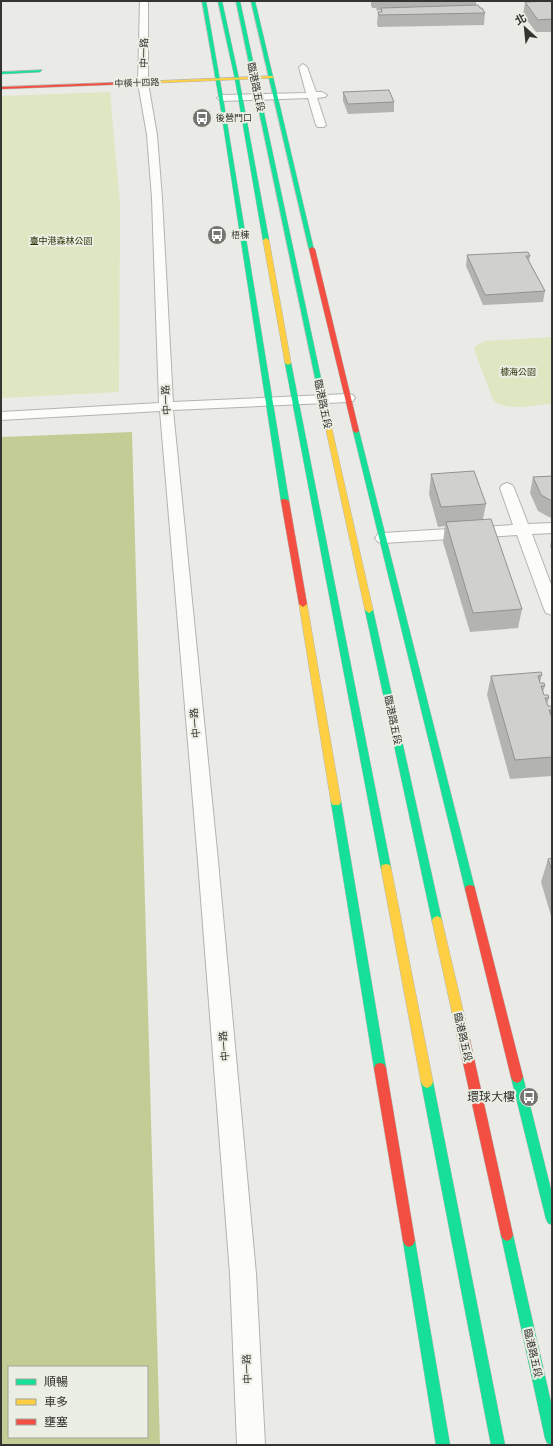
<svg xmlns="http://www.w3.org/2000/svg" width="553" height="1446" font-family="'Roboto Condensed','Noto Sans TC',sans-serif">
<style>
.green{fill:#dee6c2}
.forest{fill:#c3cc95;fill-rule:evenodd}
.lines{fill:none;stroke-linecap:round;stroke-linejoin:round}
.street-casing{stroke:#b3b4b0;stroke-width:2}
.fast-casing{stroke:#b3b4b0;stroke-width:1}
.slow-casing{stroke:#b3b4b0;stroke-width:1}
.jam-casing{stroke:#b3b4b0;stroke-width:1}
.street{fill:#fcfcfb;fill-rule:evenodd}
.fast{fill:#16e098;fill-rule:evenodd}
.slow{fill:#ffcf43;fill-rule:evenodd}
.jam{fill:#f24e42;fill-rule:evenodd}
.wall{fill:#b3b4b0}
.building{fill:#d0d1cd;stroke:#929290}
.labels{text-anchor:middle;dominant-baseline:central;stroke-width:4;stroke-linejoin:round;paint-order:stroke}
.far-street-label{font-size:9px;fill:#343531;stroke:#ebeee3}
.far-poi-label{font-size:9px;fill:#343531;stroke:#ebeee3;text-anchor:start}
.far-park-label{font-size:9px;fill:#2d340a;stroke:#ebeee3}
.street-label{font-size:10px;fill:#343531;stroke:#ebeee3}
.near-poi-label{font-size:12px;fill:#343531;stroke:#ebeee3;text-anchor:end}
</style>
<rect width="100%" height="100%" fill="#eaebe6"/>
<path class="green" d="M110,92L120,205L119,392L1,398V96Z
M552,337V404C534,404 508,413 493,400L474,349L476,345L486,341Z"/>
<path class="forest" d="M132,432L160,1445H1V437ZM9,1367H147V1437H9Z"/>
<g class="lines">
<g class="street-casing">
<path id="street" d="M140,1H148V83L157,135L162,198L173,402L348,394L353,395L355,398L353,401L348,402L173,410L218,861L256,1274L265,1445H237L230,1274L198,861L160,411L1,420V412L159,403L152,198L147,135L138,83Z
M303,64L307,67L316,92H322L327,95L325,97L317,98L326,125L324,127H318L316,125L308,98L222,101L217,98L222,95L306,93L299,67Z
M507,483L512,485L514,488L528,524L552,523V533L532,534L552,587V615L546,613L544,609L517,535L383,543L378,542L375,538L378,534L383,533L513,525L500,488L502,485Z"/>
</g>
<g class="fast-casing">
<path id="fast" d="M202,1H206L224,104L289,501L285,503L281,501L220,104Z
M218,1H222L239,79L269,240L266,242L263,240L235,79Z
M236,1H240L331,425L328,427L325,425Z
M251,1H255L314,250L309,249Z
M42,70L40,72L1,74V72Z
M288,361L291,363L391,868L390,871L386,872L382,871L381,868L285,363Z
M356,429L359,431L475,889L474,892L470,893L466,892L465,889L353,431Z
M369,607L373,610L442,921L441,924L437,926L433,924L432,921L365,610Z
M336,798L339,799L341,802L386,1068L384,1072L380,1073L376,1072L374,1068L331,802L333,799Z
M517,1071L521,1073L523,1077L552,1194V1225L548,1223L546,1219L511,1077L513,1073Z
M427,1076L431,1078L433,1082L505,1445H491L421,1082L423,1078Z
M507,1229L511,1231L513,1235L552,1407V1445L547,1443L545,1438L501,1235L503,1231Z
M409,1235L413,1237L415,1241L450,1445H436L403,1241L405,1237Z"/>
</g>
<g class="slow-casing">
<path id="slow" d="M272,76L274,78L155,83L153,82L155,81Z
M266,238L269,240L291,363L288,365L285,363L263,240Z
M328,423L331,425L373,610L369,613L365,610L325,425Z
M303,601L307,604L341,802L339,805H333L331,802L299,604Z
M386,864L390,865L391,868L433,1082L431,1086L427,1088L423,1086L421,1082L381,868L382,865Z
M437,916L441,918L442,921L470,1040L468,1044L464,1045L460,1044L458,1040L432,921L433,918Z"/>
</g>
<g class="jam-casing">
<path id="jam" d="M157,81L155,83L1,89V87Z
M312,247L315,249L359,431L356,433L353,431L309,249Z
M282,499H285L289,501L307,604L303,607L299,604L281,501Z
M470,885L474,886L475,889L523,1077L521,1081L517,1083L513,1081L511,1077L465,889L466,886Z
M464,1035L468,1036L470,1040L513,1235L511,1239L507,1241L503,1239L501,1235L458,1040L460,1036Z
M380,1063L384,1064L386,1068L415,1241L413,1245L409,1247L405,1245L403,1241L374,1068L376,1064Z"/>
</g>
<use href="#street" class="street"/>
<use href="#fast" class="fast"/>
<use href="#slow" class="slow"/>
<use href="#jam" class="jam"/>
</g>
<path class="wall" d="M371,1H476V5H475L480,8L485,13L484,25L378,27L377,24L378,12H380L381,10L377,11L376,8H372L371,5Z
M552,1V32H536L523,15L525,2Z
M343,92L394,102V112L348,114L343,101Z
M467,255L530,256L529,261L545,291L543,302L483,305L466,266Z
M431,474L486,504L483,519L522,609L518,628L470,632L443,542L445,526L438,527L429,494Z
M552,476V518L549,517L538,511L530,493L533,477Z
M552,538V550L550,546Z
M542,675L540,682V683L545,686L543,692L544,695L549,698L547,704L548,706L552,707V712L551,716L552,718V776L510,779L487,695L491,676Z
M548,859L552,871V919L541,882Z"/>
<path class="building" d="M552,1V19L538,20L525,2Z
M478,5L480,8H482L485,13L379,15L378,12H382L381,8Z
M389,90L394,102L348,104L343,92Z
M528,252L530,256H526L545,291L485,295L467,255Z
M474,471L486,504L441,507L431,474Z
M552,476V501L541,495L533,477Z
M491,519L522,609L473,613L446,522Z
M541,672L542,675L538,676L540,683H544L545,686H541L544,695H548L549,698H545L548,706H552V710H549L552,718V757L515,760L491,676Z
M552,858V871L548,859Z"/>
<defs>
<g id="bus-disc" transform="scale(1)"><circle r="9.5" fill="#747570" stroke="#ebeee3"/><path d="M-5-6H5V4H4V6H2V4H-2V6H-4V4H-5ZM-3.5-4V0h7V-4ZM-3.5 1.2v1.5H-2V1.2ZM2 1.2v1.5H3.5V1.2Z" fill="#fff"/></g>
</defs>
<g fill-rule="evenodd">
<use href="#bus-disc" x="202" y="118"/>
<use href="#bus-disc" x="217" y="235"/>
<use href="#bus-disc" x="529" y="1097"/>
</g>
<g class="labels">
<g class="far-street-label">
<text transform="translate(137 83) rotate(-2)">中橫十四路</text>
</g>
<g class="far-poi-label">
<text x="216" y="118">後營門口</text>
<text x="231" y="235">梧棟</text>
</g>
<g class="far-park-label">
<text x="61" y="241">臺中港森林公園</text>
<text x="518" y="372">槺海公園</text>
</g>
<g class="street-label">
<text transform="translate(144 53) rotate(-89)">中一路</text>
<text transform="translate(256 87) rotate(78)">臨港路五段</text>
<text transform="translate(166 400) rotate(-93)">中一路</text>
<text transform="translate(323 404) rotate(78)">臨港路五段</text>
<text transform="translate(393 720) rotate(78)">臨港路五段</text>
<text transform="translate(195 723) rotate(-95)">中一路</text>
<text transform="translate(463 1037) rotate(77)">臨港路五段</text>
<text transform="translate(224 1046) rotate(-95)">中一路</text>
<text transform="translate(533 1353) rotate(77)">臨港路五段</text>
<text transform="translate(247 1369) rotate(-92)">中一路</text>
</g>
<g class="near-poi-label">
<text x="515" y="1097">環球大樓</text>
</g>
</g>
<rect width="553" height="1446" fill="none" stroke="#343531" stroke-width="4"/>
<rect x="8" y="1366" width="140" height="72" fill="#ebeee3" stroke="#a2a49c"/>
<rect x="16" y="1379" width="20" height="6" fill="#16e098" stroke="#a2a49c"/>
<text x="44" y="1386" font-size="12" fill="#343531">順暢</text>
<rect x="16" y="1399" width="20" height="6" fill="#ffcf43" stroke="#a2a49c"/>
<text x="44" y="1406" font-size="12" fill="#343531">車多</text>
<rect x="16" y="1419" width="20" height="6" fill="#f24e42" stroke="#a2a49c"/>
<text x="44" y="1426" font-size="12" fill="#343531">壅塞</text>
<g transform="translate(525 28) rotate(333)" stroke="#ebeee3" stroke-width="3" paint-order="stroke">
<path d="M0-3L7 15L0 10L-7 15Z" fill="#343531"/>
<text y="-6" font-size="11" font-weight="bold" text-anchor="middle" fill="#343531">北</text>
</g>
</svg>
